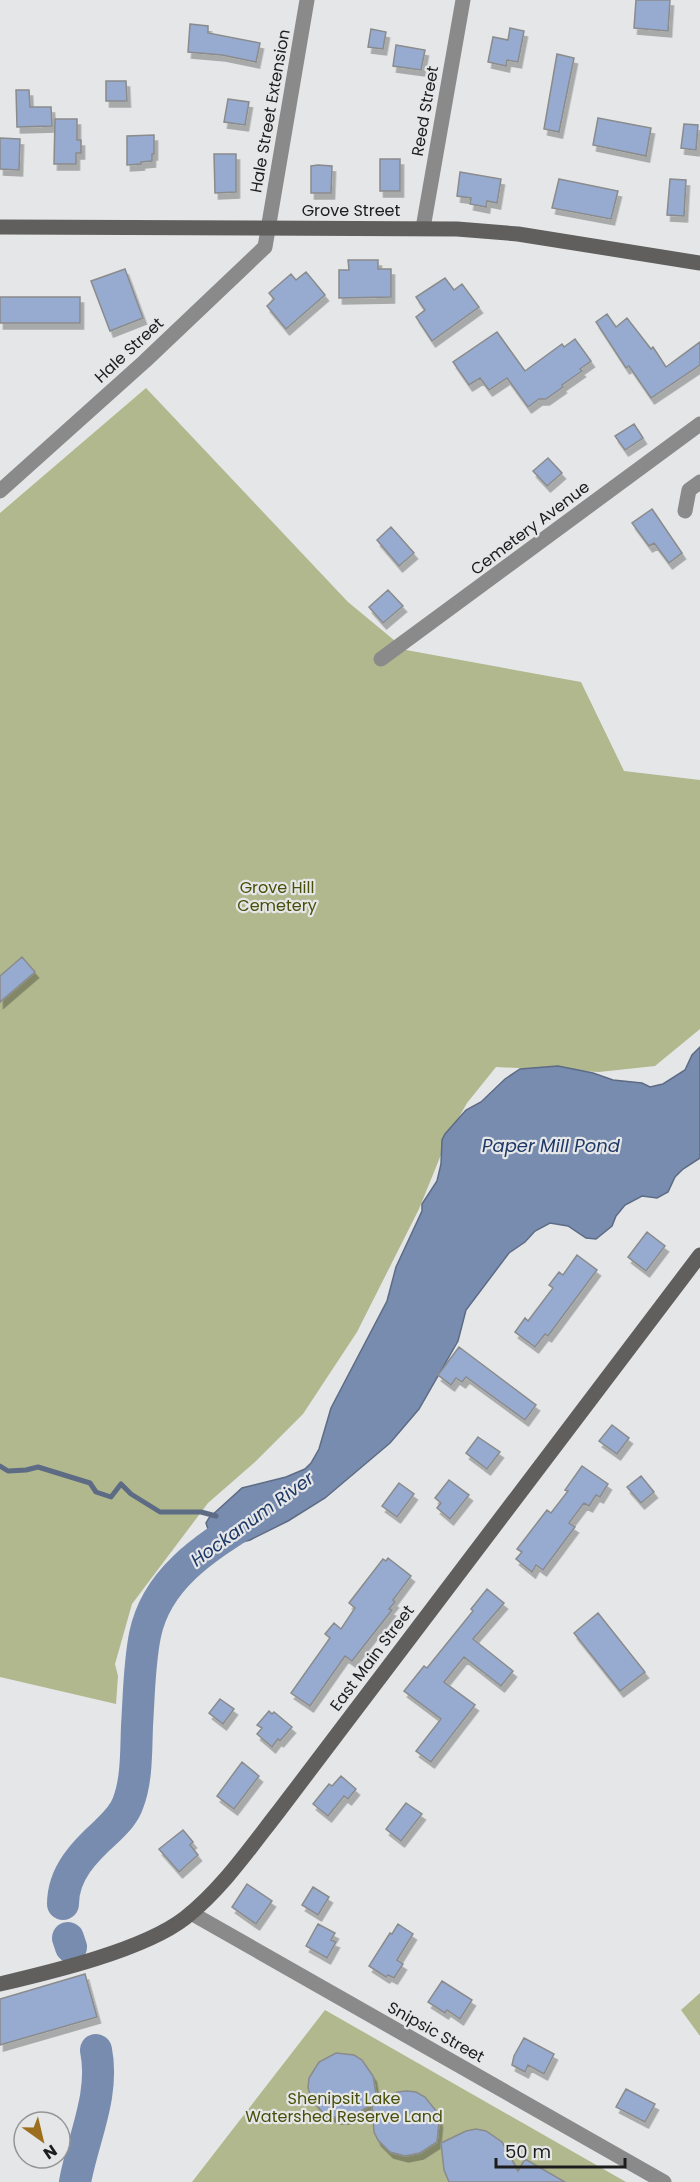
<svg xmlns="http://www.w3.org/2000/svg" width="700" height="2182" font-family="Poppins,sans-serif">
<style>
.green{fill:#b1b88e}
.water{fill:#788caf;stroke:#5d6b84;stroke-width:1.5}
.lines{fill:none;stroke-linecap:round;stroke-linejoin:round}
.stream{stroke:#5d6b84;stroke-width:5}
.river{stroke:#788caf;stroke-width:32}
.building{fill:#97aacf;stroke:#8a8b8c;stroke-width:1.5;filter:url(#shadow)}
.street{stroke:#8b8a8a;stroke-width:15}
.secondary{stroke:#605f5e;stroke-width:15}
.labels{text-anchor:middle;dominant-baseline:central;stroke-width:4.5;stroke-linejoin:round;paint-order:stroke}
.street-label{font-size:16px;fill:#1d1d1e;stroke:#e5e6e7}
.park-label{font-size:16px;fill:#494f09;stroke:#e5e6e7}
.water-label{font-size:18px;font-style:italic;fill:#1e3867;stroke:#e5e6e7}
</style>
<defs>
<filter id="shadow"><feDropShadow dx="3.5" dy="6" stdDeviation="0" flood-color="#0004"/></filter>
</defs>
<rect width="100%" height="100%" fill="#e5e6e7"/>
<path class="green" d="M146,388L348,602L406,650L581,682L624,771L700,780V1029L655,1066L599,1072L496,1067L467,1103L449,1135L419,1209L357,1332L303,1414L255,1462L208,1503L132,1604L115,1664L118,1676L116,1704L0,1677V513Z
M700,1993V2036L681,2010Z
M325,2010L626,2182H192Z"/>
<path class="water" d="M700,1047V1158L683,1169L675,1177L668,1192L657,1198L642,1196L625,1205L616,1216L612,1226L596,1239L586,1238L568,1226L550,1223L535,1231L525,1242L509,1253L466,1310L458,1341L419,1409L390,1443L325,1498L288,1521L250,1540L235,1544L219,1539L208,1529L206,1523L209,1518L242,1488L286,1477L305,1469L311,1463L319,1449L331,1408L387,1301L396,1267L422,1211V1204L437,1181L441,1164L442,1140L445,1134L466,1110L481,1102L505,1079L520,1069L558,1066L593,1073L613,1080L642,1083L650,1087L663,1084L685,1070L692,1055Z"/>
<g class="lines">
<path class="stream" d="M0,1466L8,1471L26,1470L38,1467L90,1483L96,1492L111,1497L121,1484L131,1494L160,1512H201L216,1516"/>
<path class="river" d="M63,1904C63,1873 85,1851 106,1832C115,1823 124,1815 128,1803C137,1780 136,1751 137,1726C139,1696 139,1665 145,1635C157,1576 209,1546 256,1516
M68,1938L71,1947
M75,2182C83,2138 105,2095 96,2050"/>
</g>
<path class="building" d="M636,0H670L668,31L634,28Z
M190,24L208,26V33L260,43L256,62L222,55L188,52Z
M510,28L524,31L518,62L507,60L506,66L488,62L493,37L508,40Z
M371,29L386,32L383,49L368,47Z
M396,45L425,50L421,70L393,66Z
M557,54L574,58L559,132L544,129Z
M106,81H126L127,101H106Z
M16,90H29L30,107H51L52,126L17,127Z
M228,99L249,102L245,125L224,122Z
M598,118L651,128L646,156L593,145Z
M55,119H77V140H81V153H76V164H54Z
M684,124L698,125L696,150L681,148Z
M154,135V154H152V161L141,162V164L127,165V136Z
M0,138L20,139L19,170L0,169Z
M214,154H236V192L215,193Z
M380,159H400V191H380Z
M318,165L332,166L331,193H311V166Z
M460,172L501,179L497,203L487,201L486,207L470,204L471,198L457,196Z
M559,179L618,191L611,219L552,208Z
M670,179L686,180L684,216L667,215Z
M348,260H378V269H391V297L339,298V270H349Z
M125,269L143,318L110,331L91,281Z
M306,272L325,295L286,329L267,306L274,299L269,293L291,274L296,280Z
M445,278L454,290L462,284L479,307L432,341L416,317L425,310L416,297Z
M0,297H80V323H0Z
M607,314L616,327L627,318L651,349L653,347L666,367L700,342V365L651,398L629,366L626,368L596,322Z
M497,332L525,371L562,344L564,347L575,339L591,361L580,369L582,371L562,385L563,387L546,399H539L528,407L507,378L489,390L480,378L469,385L453,362Z
M634,424L643,438L625,450L615,436Z
M548,458L562,473L547,486L533,471Z
M652,509L682,553L669,563L654,543L649,546L632,523Z
M391,527L414,553L399,566L377,540Z
M388,590L403,606L383,623L369,607Z
M22,957L35,972L0,1002V976Z
M647,1232L665,1246L646,1271L628,1257Z
M577,1255L597,1270L548,1336L545,1334L535,1347L515,1332L525,1318L528,1321L553,1288L549,1285L559,1272L563,1275Z
M459,1347L536,1405L525,1420L466,1377L462,1382L456,1378L451,1385L438,1375Z
M612,1425L629,1438L617,1454L599,1441Z
M478,1437L500,1452L487,1469L466,1453Z
M582,1466L608,1484L600,1497L596,1495L589,1506L584,1503L569,1523L575,1527L543,1570L536,1565L532,1572L516,1559L522,1552L517,1549L547,1510L551,1513L568,1491L565,1490Z
M641,1476L654,1492L641,1503L627,1487Z
M449,1480L469,1495L450,1519L437,1508L441,1503L435,1498Z
M399,1483L414,1494L397,1517L382,1506Z
M388,1558L411,1576L393,1600L395,1602L389,1609L392,1610L352,1661L345,1656L310,1706L291,1693L330,1638L325,1634L334,1623L341,1629L355,1608L349,1603L383,1559L386,1561Z
M487,1589L504,1603L473,1639L513,1671L501,1686L464,1657L444,1682L475,1705L431,1762L416,1751L441,1719L404,1691L424,1666L427,1668L473,1611L471,1609Z
M598,1613L645,1672L620,1691L574,1633Z
M220,1699L234,1709L223,1724L209,1713Z
M269,1711L272,1714L274,1712L292,1727L280,1741L278,1739L272,1747L257,1734L262,1728L257,1725Z
M242,1762L259,1776L234,1809L217,1796Z
M341,1776L356,1789L348,1799L344,1796L328,1816L313,1804L329,1784L332,1786Z
M406,1803L422,1814L401,1841L386,1829Z
M183,1830L193,1842L190,1845L198,1855L179,1872L159,1849Z
M247,1884L272,1901L256,1924L232,1907Z
M313,1887L329,1897L318,1915L302,1905Z
M318,1924L335,1933L331,1940L336,1942L327,1958L306,1946Z
M398,1924L413,1934L397,1960L403,1964L394,1978L388,1975L386,1977L369,1966L390,1933L392,1934Z
M85,1974L97,2017L0,2045V1999Z
M442,1981L472,2000L460,2019L447,2010L445,2013L428,2002Z
M524,2038L554,2054L544,2074L528,2065L525,2072L512,2065L514,2056Z
M336,2053L354,2055L362,2060L373,2076L377,2101L355,2115L346,2118H337L322,2112L311,2097L308,2088L309,2078L319,2062Z
M626,2089L655,2104L645,2122L616,2107Z
M407,2091L416,2092L425,2097L437,2112L439,2122L437,2142L420,2153L405,2156L390,2152L378,2140L374,2132L372,2105L397,2092Z
M476,2129L486,2131L502,2142L518,2171L525,2159L565,2182H449L444,2170L441,2143L466,2131Z"/>
<g class="lines">
<path class="street" d="M423,228L463,0
M0,491L145,361L265,247L307,0
M685,511L689,490L700,482
M381,659L700,424
M191,1913L664,2182"/>
<path class="secondary" d="M0,227L457,229L518,234L700,263
M0,1984C51,1972 144,1950 185,1918C222,1889 250,1848 279,1811L700,1255"/>
</g>
<g class="labels">
<g class="street-label">
<text transform="translate(270 111) rotate(-80)">Hale Street Extension</text>
<text transform="translate(425 111) rotate(-80)">Reed Street</text>
<text x="351" y="210">Grove Street</text>
<text transform="translate(129 350) rotate(-43)">Hale Street</text>
<text transform="translate(530 528) rotate(-37)">Cemetery Avenue</text>
<text transform="translate(372 1658) rotate(-53)">East Main Street</text>
<text transform="translate(436 2032) rotate(29)">Snipsic Street</text>
</g>
<g class="park-label">
<text x="277" y="887">Grove Hill<tspan x="277" dy="18">Cemetery</tspan></text>
<text x="344" y="2098">Shenipsit Lake<tspan x="344" dy="18">Watershed Reserve Land</tspan></text>
</g>
<g class="water-label">
<text x="551" y="1145">Paper Mill Pond</text>
<text transform="translate(252 1519) rotate(-36)">Hockanum River</text>
</g>
</g>
<g transform="translate(42 2140) rotate(146)"><circle r="28" fill="#e5e6e7" stroke="#959697" stroke-width="1.5"/>
<path d="M0-4.5L10 22L0 15L-10 22Z" fill="#9b6f1e"/>
<text y="-9" font-size="16" font-weight="bold" text-anchor="middle" fill="#1d1d1e">N</text>
</g>
<path d="M496 2158v9h129v-9" fill="none" stroke="#1d1d1e" stroke-width="3"/>
<text x="505" y="2158" font-size="18" fill="#1d1d1e" stroke="#e5e6e7" stroke-width="4.5" paint-order="stroke">50 m</text>
</svg>
